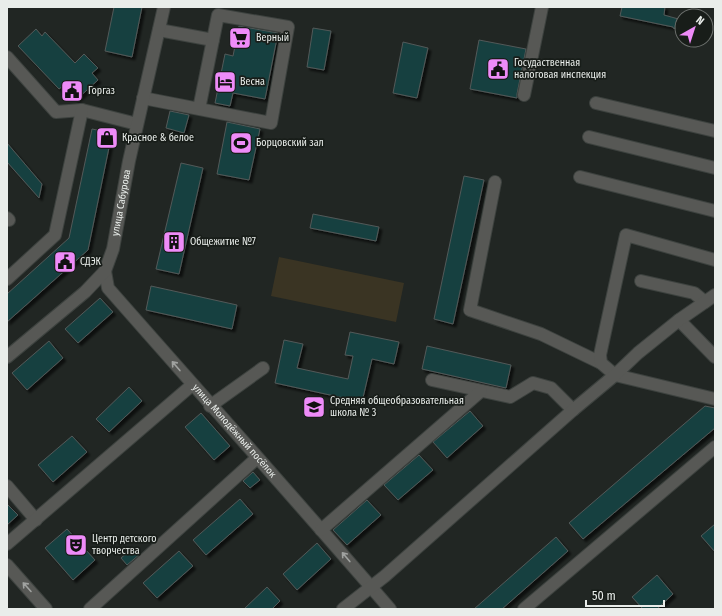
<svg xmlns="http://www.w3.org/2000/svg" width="722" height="616" font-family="'Fira Sans Condensed',sans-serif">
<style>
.green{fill:#3a3423}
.building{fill:#18413f;stroke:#525959;filter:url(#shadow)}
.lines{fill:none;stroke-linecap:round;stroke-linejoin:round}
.minor-casing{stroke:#3d423f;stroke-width:14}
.minor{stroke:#575855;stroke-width:12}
.oneway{stroke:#a0a2a0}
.labels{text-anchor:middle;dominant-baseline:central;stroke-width:3.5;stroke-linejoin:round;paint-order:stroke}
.poi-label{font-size:10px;fill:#e9edea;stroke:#181d19;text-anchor:start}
.street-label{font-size:10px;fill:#e9edea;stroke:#181d19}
</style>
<defs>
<filter id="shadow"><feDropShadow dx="3" dy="3" stdDeviation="1" flood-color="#0009"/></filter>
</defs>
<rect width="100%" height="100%" fill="#212623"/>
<path class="green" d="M279,257L404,283L396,322L271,296Z"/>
<path class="building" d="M114,7H142L132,57L105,51Z
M622,7H665L664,15L682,20V30L673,28V27L620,16Z
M239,26L278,33L265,99L233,93L230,106L215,103L225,54L233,56Z
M313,28L331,31L324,70L307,67Z
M36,29L42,36L45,32L75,63L84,54L98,68L92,73L98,80L76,100L63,86L59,89L18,46Z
M479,40L526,49L517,94V98L470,89Z
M403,42L428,48L417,98L393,93Z
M170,111L189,115L184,133L166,128Z
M227,122L260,129L249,180L217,174Z
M92,129L112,133L88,250L7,322V294L69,238Z
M7,143L42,184L39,198L7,162Z
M181,163L203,168L179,274L156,269Z
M464,176L484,180L453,324L434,319Z
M313,214L379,227L376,241L310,228Z
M151,286L237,305L232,329L146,310Z
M100,298L113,312L78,343L65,329Z
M350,332L399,342L394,364L372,359L362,402L275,383L284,340L303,344L297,368L348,379L353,356L345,355Z
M49,341L63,358L27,390L12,373Z
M427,346L511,365L506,388L422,369Z
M129,387L142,401L109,432L96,419Z
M705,406L715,408V428L583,539L569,523Z
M470,411L483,426L447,458L433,442Z
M201,413L230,446L214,460L185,427Z
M72,436L87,452L53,482L38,465Z
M419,455L433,470L398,500L384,485Z
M253,472L260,480L250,488L243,481Z
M240,499L253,514L206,555L193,540Z
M367,500L381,515L347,545L333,530Z
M7,504L18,515L7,525Z
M715,524V552L701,536Z
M67,529L95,560L73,580L45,548Z
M556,537L568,551L502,609H474Z
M317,543L331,559L297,590L283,574Z
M134,547L140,554L127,565L121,558Z
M179,551L193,566L157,598L143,583Z
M657,575L673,594L657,609H643L632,597Z
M267,587L280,601L272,609H244Z"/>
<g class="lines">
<g class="minor-casing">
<g id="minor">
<path d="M159,30L213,40"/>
<path d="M7,57L56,112L82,110L137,124"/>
<path d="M524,95L542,7"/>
<path d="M143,98L271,123L288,27L218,15L199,109"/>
<path d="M596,103L715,131"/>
<path d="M589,137L715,168"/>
<path d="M580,177L715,211"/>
<path d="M495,182L470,310L541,334L601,363"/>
<path d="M7,218L9,220"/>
<path d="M715,260L626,235L600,355L601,363L615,375L715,399"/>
<path id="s1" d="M105,271L108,288C202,395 297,501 390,609"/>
<path d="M7,279L55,235L82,110"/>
<path d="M641,281L694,293L705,302"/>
<path d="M679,320L715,357"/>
<path id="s2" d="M7,357L85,292L105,271L113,249L129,161L164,7"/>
<path d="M432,380L510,397L533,383L551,388L573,410"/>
<path d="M210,406L263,368"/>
<path d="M7,486L36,520"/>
<path d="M321,530L481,391"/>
<path d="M7,544L192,385"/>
<path d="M7,565L46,609"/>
<path d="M90,609L257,458"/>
<path d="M343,609L385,576L573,410L615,375L638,353L679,320L715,295"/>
<path d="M524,609L715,447"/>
</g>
</g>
<use href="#minor" class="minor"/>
</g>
<defs><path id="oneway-shaft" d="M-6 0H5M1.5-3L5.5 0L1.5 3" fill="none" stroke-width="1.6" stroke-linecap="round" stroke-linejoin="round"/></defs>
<g class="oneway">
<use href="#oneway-shaft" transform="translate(176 366) rotate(-131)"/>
<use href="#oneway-shaft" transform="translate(346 557) rotate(-130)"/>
<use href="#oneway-shaft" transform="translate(27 587) rotate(-132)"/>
</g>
<defs>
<g id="supermarket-square" transform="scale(1.15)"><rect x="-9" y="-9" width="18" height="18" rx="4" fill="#ee8bf8" stroke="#181d19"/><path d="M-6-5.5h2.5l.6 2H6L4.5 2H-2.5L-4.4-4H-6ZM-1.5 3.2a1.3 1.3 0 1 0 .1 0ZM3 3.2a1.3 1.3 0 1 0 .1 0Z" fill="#111"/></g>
<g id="civic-square" transform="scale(1.15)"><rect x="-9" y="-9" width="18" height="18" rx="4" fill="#ee8bf8" stroke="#181d19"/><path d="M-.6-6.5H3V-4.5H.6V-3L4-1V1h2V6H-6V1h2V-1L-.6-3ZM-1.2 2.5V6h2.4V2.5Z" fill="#111"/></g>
<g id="hotel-square" transform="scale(1.15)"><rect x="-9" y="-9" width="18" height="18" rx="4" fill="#ee8bf8" stroke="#181d19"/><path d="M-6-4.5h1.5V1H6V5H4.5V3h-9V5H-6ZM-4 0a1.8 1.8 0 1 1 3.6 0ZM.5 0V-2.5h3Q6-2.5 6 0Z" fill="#111"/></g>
<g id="shop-square" transform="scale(1.15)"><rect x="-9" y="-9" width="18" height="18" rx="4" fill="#ee8bf8" stroke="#181d19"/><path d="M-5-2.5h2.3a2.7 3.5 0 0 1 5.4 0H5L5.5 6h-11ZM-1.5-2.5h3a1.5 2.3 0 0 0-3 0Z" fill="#111"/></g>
<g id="stadium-square" transform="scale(1.15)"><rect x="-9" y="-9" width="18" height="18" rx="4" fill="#ee8bf8" stroke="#181d19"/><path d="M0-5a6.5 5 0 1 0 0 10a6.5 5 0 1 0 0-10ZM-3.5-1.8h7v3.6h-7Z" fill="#111"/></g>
<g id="building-square" transform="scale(1.15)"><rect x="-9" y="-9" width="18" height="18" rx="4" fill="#ee8bf8" stroke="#181d19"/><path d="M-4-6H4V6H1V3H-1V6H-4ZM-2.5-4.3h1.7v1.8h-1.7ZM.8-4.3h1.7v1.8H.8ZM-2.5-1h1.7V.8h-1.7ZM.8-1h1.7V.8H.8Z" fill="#111"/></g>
<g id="school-square" transform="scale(1.15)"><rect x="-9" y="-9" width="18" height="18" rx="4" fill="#ee8bf8" stroke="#181d19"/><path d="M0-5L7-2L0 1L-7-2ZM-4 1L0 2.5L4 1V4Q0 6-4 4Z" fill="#111"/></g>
<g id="theatre-square" transform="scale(1.15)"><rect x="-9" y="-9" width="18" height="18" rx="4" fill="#ee8bf8" stroke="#181d19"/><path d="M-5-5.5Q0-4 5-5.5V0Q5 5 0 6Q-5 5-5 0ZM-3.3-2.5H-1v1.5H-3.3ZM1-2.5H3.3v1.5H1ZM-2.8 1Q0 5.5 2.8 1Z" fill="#111"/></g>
</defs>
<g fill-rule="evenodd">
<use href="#supermarket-square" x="240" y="38"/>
<use href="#civic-square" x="498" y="69"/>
<use href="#hotel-square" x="225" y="82"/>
<use href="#civic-square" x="72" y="91"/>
<use href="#shop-square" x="107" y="138"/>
<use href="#stadium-square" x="241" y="143"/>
<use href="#building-square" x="174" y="242"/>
<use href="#civic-square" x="65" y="262"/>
<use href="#school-square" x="314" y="407"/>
<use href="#theatre-square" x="76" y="545"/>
</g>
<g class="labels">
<g class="poi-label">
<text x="256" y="38">Верный</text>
<text x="514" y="63">Госудаственная<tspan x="514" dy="12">налоговая инспекция</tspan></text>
<text x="240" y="82">Весна</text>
<text x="88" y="91">Горгаз</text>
<text x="122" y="138">Красное &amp; белое</text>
<text x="256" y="143">Борцовский зал</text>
<text x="190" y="242">Общежитие №7</text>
<text x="80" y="262">СДЭК</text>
<text x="330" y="401">Средняя общеобразовательная<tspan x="330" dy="12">школа № 3</tspan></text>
<text x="92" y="539">Центр детского<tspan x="92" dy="12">творчества</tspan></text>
</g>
<g class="street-label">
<text stroke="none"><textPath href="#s2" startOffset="201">улица Сабурова</textPath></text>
<text stroke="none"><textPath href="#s1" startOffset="208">улица Молодёжный посёлок</textPath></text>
</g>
</g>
<rect width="722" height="616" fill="none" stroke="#e9edea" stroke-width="16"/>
<g transform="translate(694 28) rotate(39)"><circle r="19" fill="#181d19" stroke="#6c706d"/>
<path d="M0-3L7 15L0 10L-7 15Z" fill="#ee8bf8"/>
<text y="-6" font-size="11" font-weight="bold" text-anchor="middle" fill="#e9edea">N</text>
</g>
<path d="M586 600v6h78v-6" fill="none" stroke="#e9edea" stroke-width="2"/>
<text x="592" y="600" font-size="12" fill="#e9edea" stroke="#181d19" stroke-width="3" paint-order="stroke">50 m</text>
</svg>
